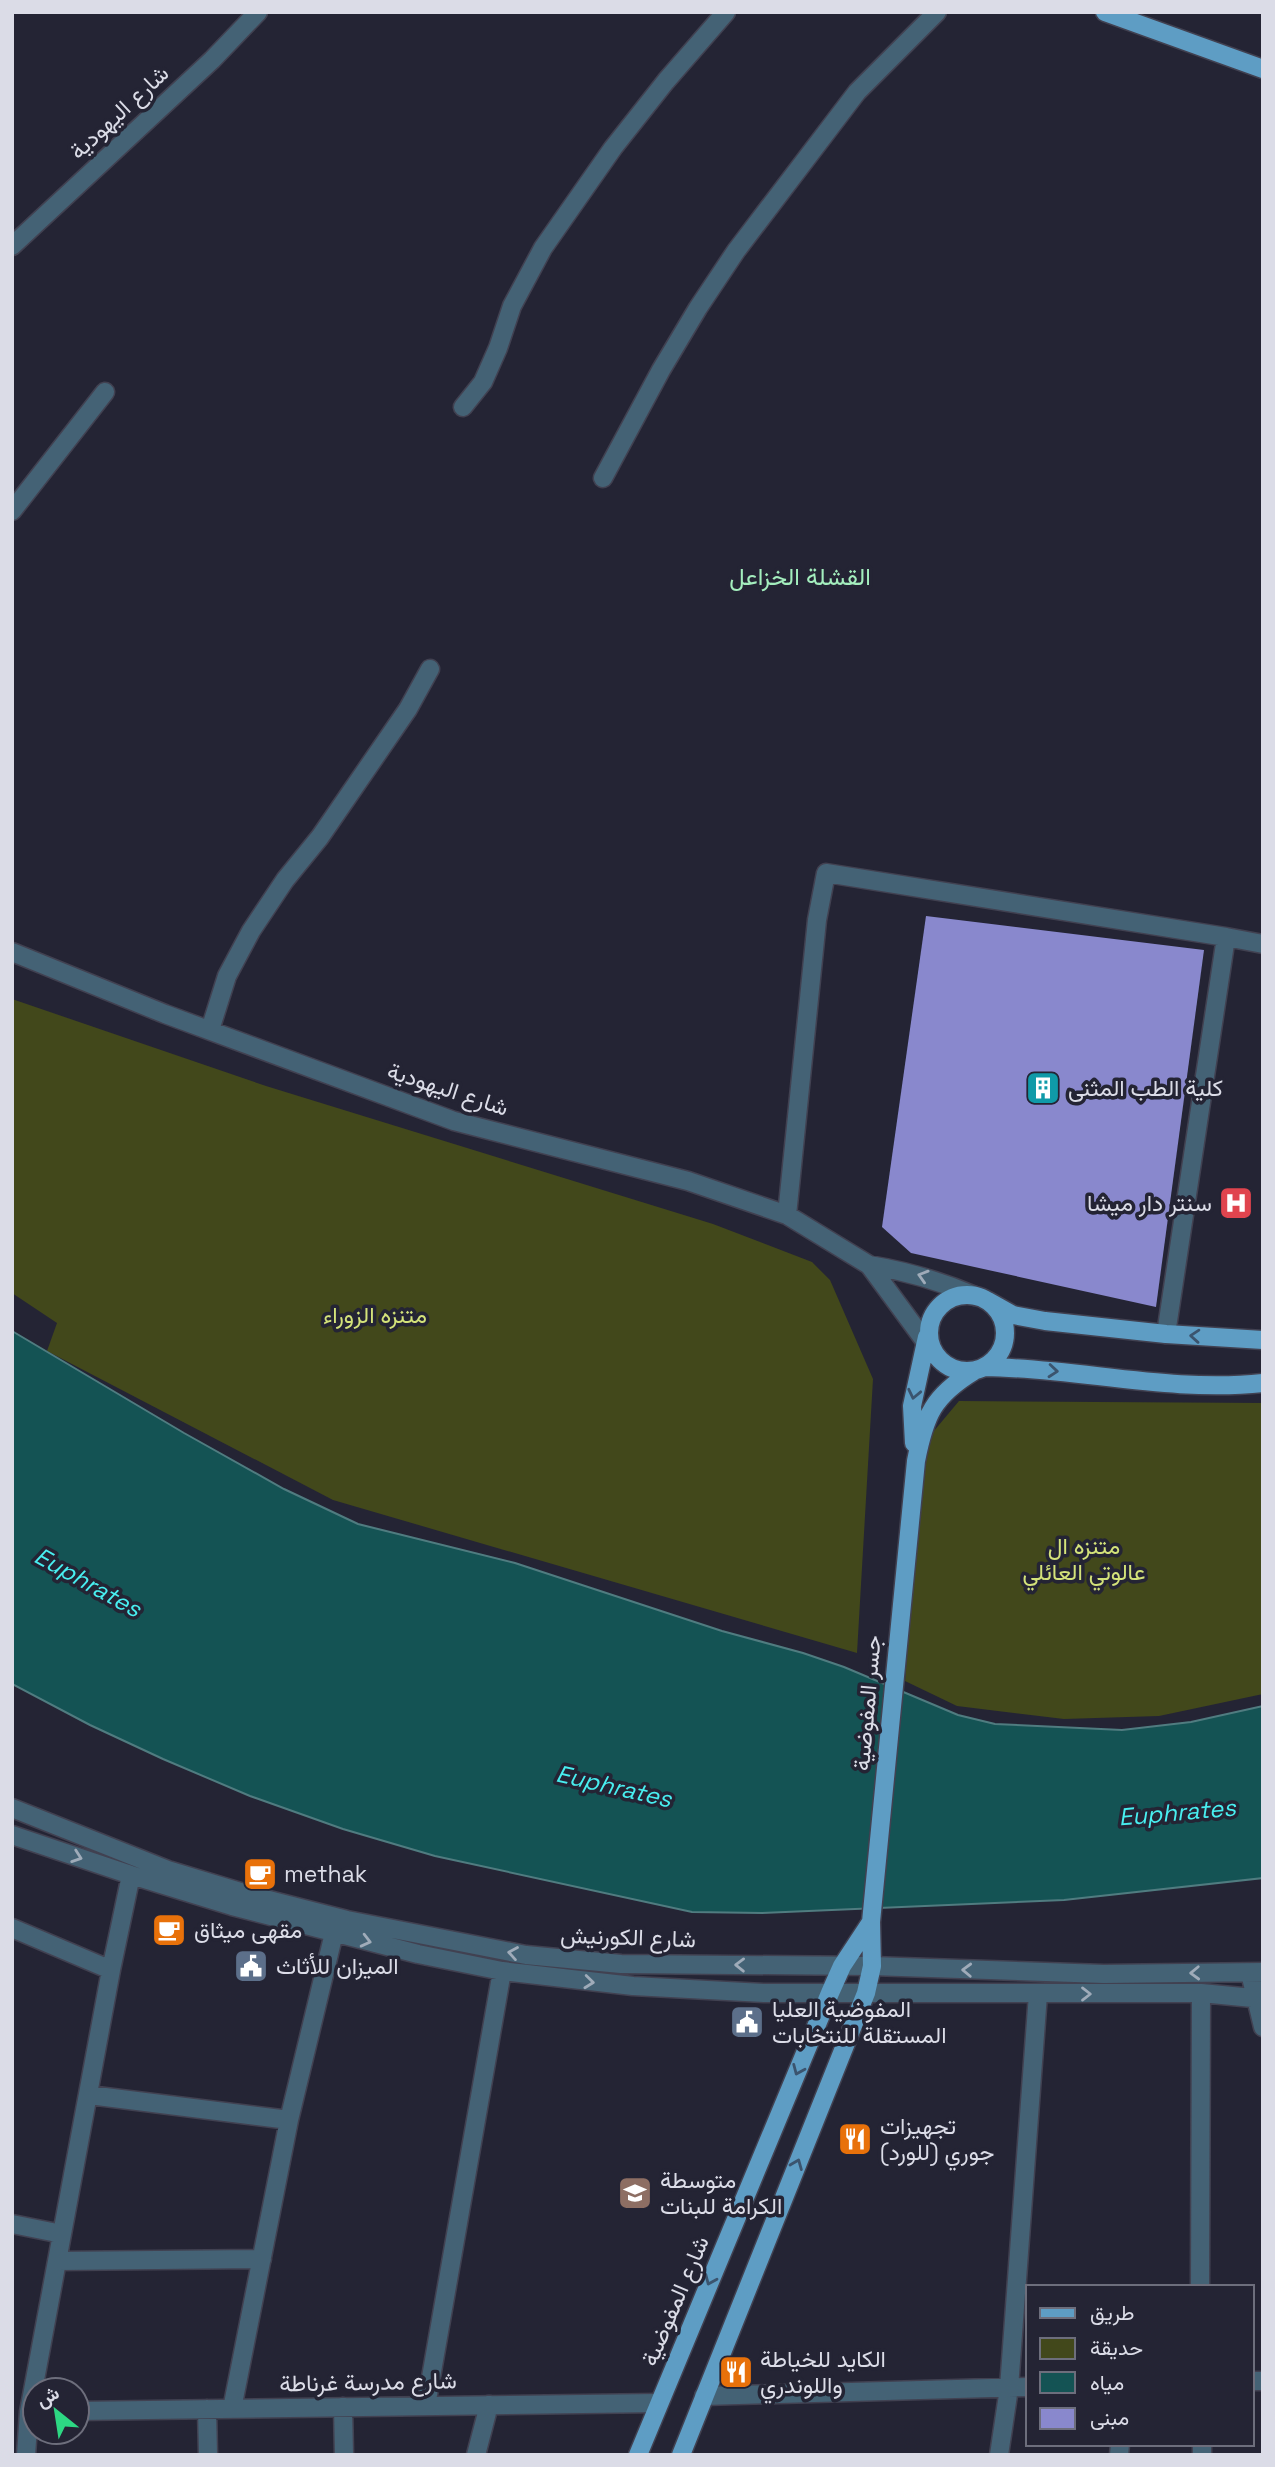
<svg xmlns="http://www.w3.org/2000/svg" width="1275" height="2467" font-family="'Space Grotesk',Vazirmatn,sans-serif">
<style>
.green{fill:#42481b}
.water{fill:#145354;stroke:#507c80;stroke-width:2}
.building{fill:#8988cd}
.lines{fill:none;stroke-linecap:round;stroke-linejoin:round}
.minor-casing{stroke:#414151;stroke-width:21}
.major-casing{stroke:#414151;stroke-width:21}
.minor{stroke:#446275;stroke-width:18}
.major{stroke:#5e9dc4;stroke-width:18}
.oneway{stroke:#9fabb9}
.oneway2{stroke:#3b546e}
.labels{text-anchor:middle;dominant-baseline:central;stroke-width:7;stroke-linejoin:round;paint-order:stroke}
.street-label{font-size:23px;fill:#dbdce7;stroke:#242434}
.poi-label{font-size:23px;fill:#dbdce7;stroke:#242434;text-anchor:start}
.park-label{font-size:23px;fill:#d4e37a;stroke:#242434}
.neighbourhood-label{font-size:24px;fill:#a4eebe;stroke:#242434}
.water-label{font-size:24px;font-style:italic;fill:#48eef0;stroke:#242434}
</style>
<rect width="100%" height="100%" fill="#242434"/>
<path class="green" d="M12,999L266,1086L713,1224L812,1262L830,1280L873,1379L857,1653L333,1500L47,1351L57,1323L12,1293Z
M959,1401L1263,1403V1694L1159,1716L1064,1719L957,1706L905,1681L923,1444Z"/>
<path class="water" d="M12,1331L184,1433L284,1489L358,1524L515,1563L722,1631L803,1653L844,1667L958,1715L995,1724L1122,1730L1191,1722L1263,1706V1878L1064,1900L762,1913L692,1912L435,1856L343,1829L250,1796L163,1759L90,1725L12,1684Z"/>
<path class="building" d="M926,916L1204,950L1156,1307L911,1253L882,1227Z"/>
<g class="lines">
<g class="minor-casing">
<path id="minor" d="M12,246L212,60L258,12
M463,407L483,382L498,348L512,306L543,248L613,148L666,81L726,12
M603,478L661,370L698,308L736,251L857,92L937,12
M12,511L105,392
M1226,937L1263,944
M12,952L165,1014L454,1121L688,1181L787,1215L869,1265L933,1352
M210,1030L227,976L251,931L285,880L320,837L408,709L430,669
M787,1215L817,920L826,873L1226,937L1166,1334
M869,1265C906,1271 940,1281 975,1296
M12,1808L168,1870L257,1897L347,1920L526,1955L621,1964L872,1966L1104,1974L1263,1972
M12,1835L131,1875L232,1906L418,1954L502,1971L633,1986L764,1993H1201L1263,1999
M12,1928L111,1970
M1250,1973L1263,2027
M89,2095L289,2120
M12,2224L62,2234
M57,2261L262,2259
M1200,2287L1201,1993
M1252,2381H1263
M704,2396L1028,2387
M426,2406L502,1971
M343,2407L344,2455
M207,2409L208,2455
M232,2409L289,2120L334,1933
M77,2411L659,2403
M1202,2444V2455
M26,2455L29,2412L111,1970L131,1875
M476,2455L489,2405
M999,2455L1009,2388L1038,1994
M1119,2455L1120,2444"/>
</g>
<g class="major-casing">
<path id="major" d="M1105,12L1263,69
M929 1333a38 38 0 1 1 76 0a38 38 0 1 1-76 0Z
M988,1301L1013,1315L1045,1321L1166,1334L1263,1340
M985,1367C1078,1368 1170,1393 1263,1383
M914,1443L912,1406L927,1337
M638,2455L830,1993L842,1966L871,1922
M681,2455L866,1993L872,1966L871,1922L916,1461C925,1415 933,1396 974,1371"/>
</g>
<use href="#minor" class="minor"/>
<use href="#major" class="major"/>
</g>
<defs><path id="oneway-chevron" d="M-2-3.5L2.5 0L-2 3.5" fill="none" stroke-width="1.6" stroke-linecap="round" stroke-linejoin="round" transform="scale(1.75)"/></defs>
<g class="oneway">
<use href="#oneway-chevron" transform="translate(923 1276) rotate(-163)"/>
<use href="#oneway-chevron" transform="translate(77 1857) rotate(19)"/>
<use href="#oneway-chevron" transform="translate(366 1941) rotate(14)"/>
<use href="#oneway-chevron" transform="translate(513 1953) rotate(-170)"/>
<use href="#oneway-chevron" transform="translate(740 1965) rotate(-179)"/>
<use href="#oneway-chevron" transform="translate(967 1970) rotate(-178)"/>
<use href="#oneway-chevron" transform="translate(1195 1973) rotate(178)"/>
<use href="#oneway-chevron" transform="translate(589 1982) rotate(6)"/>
<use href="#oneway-chevron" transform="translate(1086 1994)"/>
</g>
<g class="oneway2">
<use href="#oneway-chevron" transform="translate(1195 1336) rotate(-176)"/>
<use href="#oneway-chevron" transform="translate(1053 1371) rotate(5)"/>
<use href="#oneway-chevron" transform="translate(914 1394) rotate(102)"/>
<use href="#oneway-chevron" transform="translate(798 2070) rotate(113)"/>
<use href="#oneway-chevron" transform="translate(797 2164) rotate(-68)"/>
<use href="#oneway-chevron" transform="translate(710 2280) rotate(113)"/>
</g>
<defs>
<g id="building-square" transform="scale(1.75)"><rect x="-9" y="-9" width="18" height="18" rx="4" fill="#0f9aa8" stroke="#242434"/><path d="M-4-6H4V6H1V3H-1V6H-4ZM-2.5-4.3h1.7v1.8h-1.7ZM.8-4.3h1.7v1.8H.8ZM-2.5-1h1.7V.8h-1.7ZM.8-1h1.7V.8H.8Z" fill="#fff"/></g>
<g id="hospital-square" transform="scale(1.75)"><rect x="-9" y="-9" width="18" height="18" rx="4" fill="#e0444e" stroke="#242434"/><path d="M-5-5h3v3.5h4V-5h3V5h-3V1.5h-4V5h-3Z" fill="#fff"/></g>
<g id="cafe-square" transform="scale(1.75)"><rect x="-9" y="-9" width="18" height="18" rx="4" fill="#e8710a" stroke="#242434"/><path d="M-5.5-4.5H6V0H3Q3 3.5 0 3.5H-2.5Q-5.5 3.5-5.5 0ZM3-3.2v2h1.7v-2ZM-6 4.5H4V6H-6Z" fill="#fff"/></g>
<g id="civic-square" transform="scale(1.75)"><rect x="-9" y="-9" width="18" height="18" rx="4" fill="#5c6f8a" stroke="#242434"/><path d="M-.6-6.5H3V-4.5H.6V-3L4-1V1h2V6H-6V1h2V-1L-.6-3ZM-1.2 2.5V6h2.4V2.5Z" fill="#fff"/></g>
<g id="restaurant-square" transform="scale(1.75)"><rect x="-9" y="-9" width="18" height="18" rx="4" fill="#e8710a" stroke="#242434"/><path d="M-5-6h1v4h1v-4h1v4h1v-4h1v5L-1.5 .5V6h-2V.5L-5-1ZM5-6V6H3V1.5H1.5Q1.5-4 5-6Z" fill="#fff"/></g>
<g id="school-square" transform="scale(1.75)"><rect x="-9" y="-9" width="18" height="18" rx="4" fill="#8d6e63" stroke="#242434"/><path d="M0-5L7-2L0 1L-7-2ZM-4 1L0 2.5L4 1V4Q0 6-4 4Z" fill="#fff"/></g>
</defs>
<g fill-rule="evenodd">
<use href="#building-square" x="1043" y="1088"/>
<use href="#hospital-square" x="1236" y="1203"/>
<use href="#cafe-square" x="260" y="1874"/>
<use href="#cafe-square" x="169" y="1930"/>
<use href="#civic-square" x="251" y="1966"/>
<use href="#civic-square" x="747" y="2022"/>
<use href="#restaurant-square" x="855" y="2139"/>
<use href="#school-square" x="635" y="2193"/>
<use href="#restaurant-square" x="736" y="2372"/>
</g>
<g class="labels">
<g class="street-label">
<text transform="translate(119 112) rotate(-43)">شارع اليهودية</text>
<text transform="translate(448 1089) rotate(18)">شارع اليهودية</text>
<text transform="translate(867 1703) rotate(-85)">جسر المفوضية</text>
<text transform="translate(628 1937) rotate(2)">شارع الكورنيش</text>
<text transform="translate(675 2301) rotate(-67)">شارع المفوضية</text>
<text transform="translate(368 2382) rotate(-1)">شارع مدرسة غرناطة</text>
</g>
<g class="poi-label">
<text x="1068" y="1088">كلية الطب المثنى</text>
<text x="1212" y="1203" text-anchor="end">سنتر دار ميشا</text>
<text x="284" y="1874">methak</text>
<text x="194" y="1930">مقهى ميثاق</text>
<text x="276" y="1966">الميزان للأثاث</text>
<text x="772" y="2009">المفوضية العليا<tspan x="772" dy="26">المستقلة للنتخابات</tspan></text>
<text x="880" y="2126">تجهيزات<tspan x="880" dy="26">جوري (للورد)</tspan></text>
<text x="660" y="2180">متوسطة<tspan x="660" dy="26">الكرامة للبنات</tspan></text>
<text x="760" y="2359">الكايد للخياطة<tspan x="760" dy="26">واللوندري</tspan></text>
</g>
<g class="park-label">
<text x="375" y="1315">متنزه الزوراء</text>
<text x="1084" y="1546">متنزه ال<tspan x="1084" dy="26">عالوتي العائلي</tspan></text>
</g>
<g class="neighbourhood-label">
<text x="800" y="576">القشلة الخزاعل</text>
</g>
<g class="water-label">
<text transform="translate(88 1582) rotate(29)">Euphrates</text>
<text transform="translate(614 1786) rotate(13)">Euphrates</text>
<text transform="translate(1177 1812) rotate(-5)">Euphrates</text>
</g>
</g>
<rect width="1275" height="2467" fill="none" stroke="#dbdce7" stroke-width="28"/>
<rect x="1026" y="2285" width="228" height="161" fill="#242434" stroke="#6d6e7c" stroke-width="2"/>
<rect x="1040" y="2308" width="35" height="10" fill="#5e9dc4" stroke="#6d6e7c" stroke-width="2"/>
<text x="1090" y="2320" font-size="21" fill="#dbdce7">طريق</text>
<rect x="1040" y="2338" width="35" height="21" fill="#42481b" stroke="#6d6e7c" stroke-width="2"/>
<text x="1090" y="2355" font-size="21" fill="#dbdce7">حديقة</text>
<rect x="1040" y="2372" width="35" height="21" fill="#145354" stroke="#6d6e7c" stroke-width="2"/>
<text x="1090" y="2390" font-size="21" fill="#dbdce7">مياه</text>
<rect x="1040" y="2408" width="35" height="21" fill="#8988cd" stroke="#6d6e7c" stroke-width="2"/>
<text x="1090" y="2425" font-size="21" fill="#dbdce7">مبنى</text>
<g transform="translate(56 2411) rotate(330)"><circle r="33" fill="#242434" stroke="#6d6e7c" stroke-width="2"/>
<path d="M0-5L12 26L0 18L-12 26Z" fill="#2dd883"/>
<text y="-10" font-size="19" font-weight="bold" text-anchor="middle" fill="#dbdce7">ش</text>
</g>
</svg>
